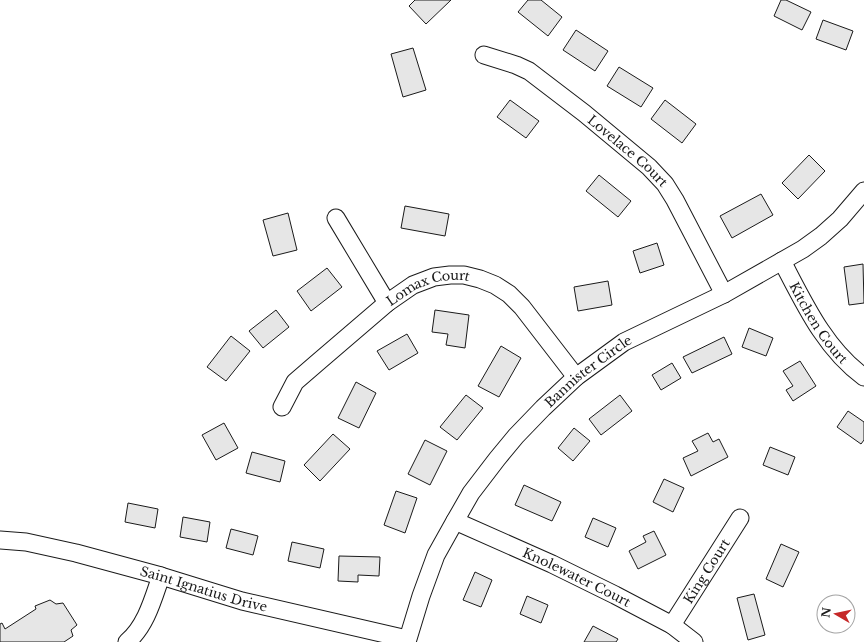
<svg xmlns="http://www.w3.org/2000/svg" width="864" height="642" font-family="'Libre Baskerville',serif">
<style>
.building{fill:#e6e6e6;stroke:#1a1a1a}
.lines{fill:none;stroke-linecap:round;stroke-linejoin:round}
.minor-casing{stroke:#1a1a1a;stroke-width:19}
.minor{stroke:#fff;stroke-width:17}
.labels{text-anchor:middle;dominant-baseline:central;stroke-width:3;stroke-linejoin:round;paint-order:stroke}
.street-label{font-size:13px;fill:#1a1a1a;stroke:#fff}
</style>
<rect width="100%" height="100%" fill="#fff"/>
<path class="building" d="M415,0H451L426,24L409,6Z
M528,0H541L562,17L548,36L518,12Z
M781,0H786L811,12L802,30L774,16Z
M823,20L853,31L846,50L816,39Z
M576,30L608,51L595,71L563,50Z
M413,48L426,90L403,97L391,54Z
M619,67L653,88L641,107L607,86Z
M510,100L539,121L526,138L497,117Z
M665,100L696,124L682,143L651,119Z
M809,155L825,171L798,199L782,183Z
M599,175L631,201L618,217L586,191Z
M761,194L773,215L732,238L720,216Z
M405,206L449,214L445,236L401,228Z
M288,213L297,250L273,256L263,220Z
M657,243L664,265L640,273L633,251Z
M863,264L864,303L849,305L844,267Z
M327,268L342,287L311,311L297,291Z
M608,281L612,305L578,311L574,287Z
M276,310L289,327L263,348L249,331Z
M435,310L469,315L465,348L446,345L448,334L432,332Z
M749,328L773,338L766,356L742,347Z
M407,334L418,353L389,370L377,351Z
M231,336L250,351L226,381L207,367Z
M724,337L732,354L692,373L683,357Z
M501,346L521,358L499,397L478,386Z
M800,361L816,386L793,401L786,390L793,386L783,371Z
M672,363L681,378L661,390L652,375Z
M356,382L376,393L359,428L338,418Z
M466,395L483,408L457,440L440,427Z
M620,395L632,411L601,435L589,419Z
M848,411L864,422V440L861,444L837,427Z
M224,423L238,448L216,460L202,435Z
M574,428L590,441L573,461L558,448Z
M708,433L713,442L719,439L728,457L691,476L683,458L698,451L692,441Z
M333,434L350,449L320,481L304,465Z
M425,440L447,451L430,485L408,474Z
M770,447L795,457L788,475L763,465Z
M252,452L285,461L280,482L246,473Z
M664,479L684,488L673,512L653,502Z
M524,485L561,502L552,521L515,505Z
M396,491L417,498L405,533L384,525Z
M128,503L158,509L155,528L125,522Z
M183,517L210,522L207,542L180,537Z
M593,518L616,528L608,547L585,537Z
M231,529L258,536L253,555L226,548Z
M654,531L666,555L638,569L629,551L646,542L643,536Z
M292,542L324,549L320,568L288,561Z
M781,544L799,552L783,587L766,579Z
M339,556L380,557L379,576L358,575V582L338,581Z
M475,572L492,580L481,607L463,600Z
M754,594L765,635L748,640L737,598Z
M527,596L548,605L541,623L520,614Z
M50,600L56,604L63,603L77,625L71,630L73,636L64,642H0V624L2,623L5,629L36,609L35,606Z
M593,626L618,639L616,642H584Z"/>
<g class="lines">
<g class="minor-casing">
<g id="minor">
<path id="s1" d="M484,55L516,65L529,71L584,113L649,167L665,184L675,200L724,294"/>
<path d="M336,218L387,303"/>
<path id="s2" d="M782,261C804,303 825,349 864,377"/>
<path id="s3" d="M282,407L295,382L317,363L387,303L413,285L434,277L450,275H464L480,279L495,285L509,294L522,307L576,377"/>
<path id="s4" d="M455,521L552,564L615,595L672,625L694,642"/>
<path id="s5" d="M0,540L26,542L76,553L161,576L242,601L407,639"/>
<path id="s6" d="M672,625L740,518"/>
<path d="M127,642C146,626 153,599 161,576"/>
<path id="s7" d="M407,642L421,596L436,555L455,521L471,493L497,459L516,436L543,408L576,377L624,342L724,294L803,249L821,236L840,219L864,191"/>
</g>
</g>
<use href="#minor" class="minor"/>
</g>
<g class="labels">
<g class="street-label">
<text stroke="none"><textPath href="#s1" startOffset="175">Lovelace Court</textPath></text>
<text stroke="none"><textPath href="#s3" startOffset="195">Lomax Court</textPath></text>
<text stroke="none"><textPath href="#s2" startOffset="72">Kitchen Court</textPath></text>
<text stroke="none"><textPath href="#s7" startOffset="333">Bannister Circle</textPath></text>
<text stroke="none"><textPath href="#s6" startOffset="64">King Court</textPath></text>
<text stroke="none"><textPath href="#s4" startOffset="134">Knolewater Court</textPath></text>
<text stroke="none"><textPath href="#s5" startOffset="210">Saint Ignatius Drive</textPath></text>
</g>
</g>
<g transform="translate(836 614) rotate(279)"><circle r="19" fill="#ffffff" stroke="#a3a3a3"/>
<path d="M0-3L7 15L0 10L-7 15Z" fill="#c62828"/>
<text y="-6" font-size="11" font-weight="bold" text-anchor="middle" fill="#1a1a1a">N</text>
</g>
</svg>
